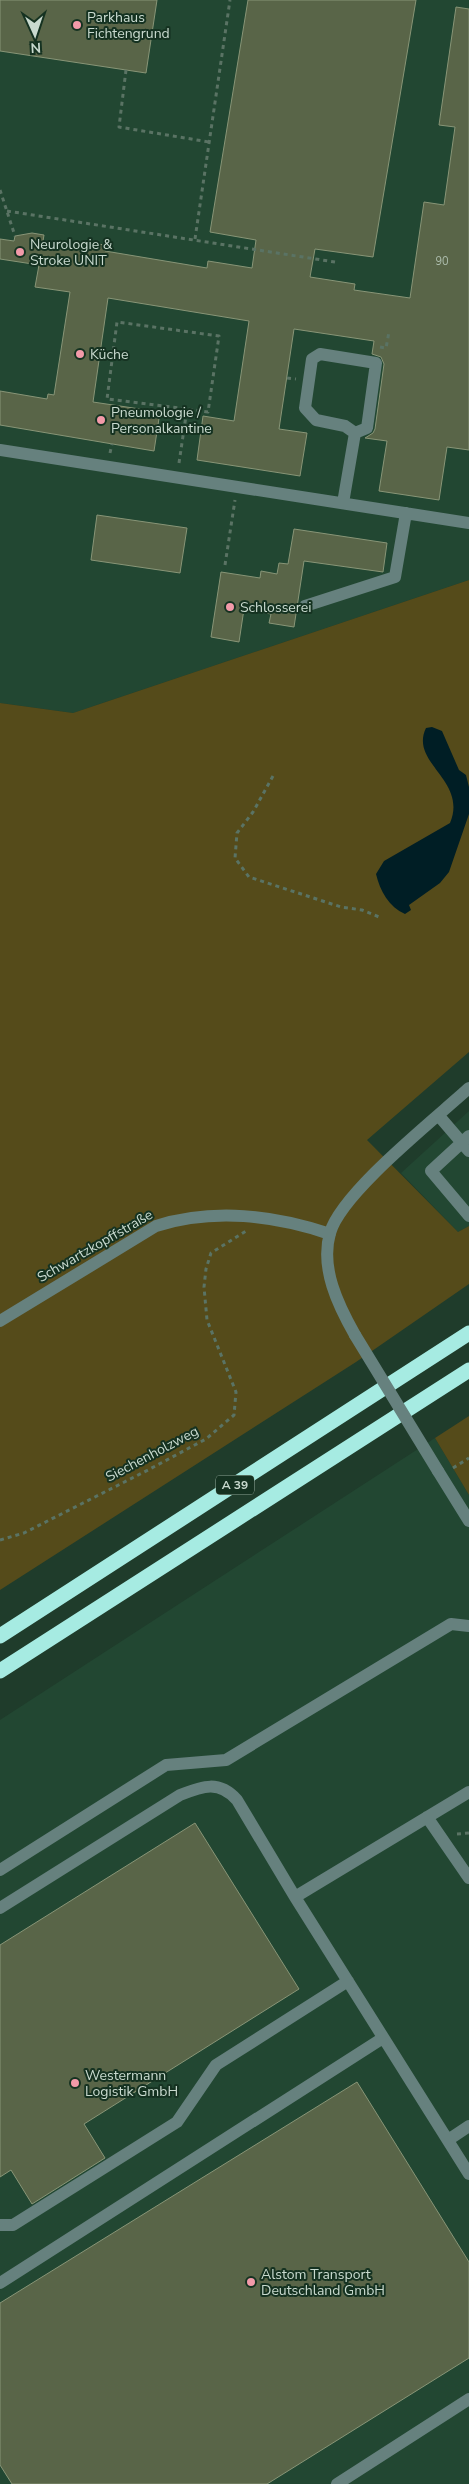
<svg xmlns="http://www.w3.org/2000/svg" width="469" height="2484" font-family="'Nunito Sans',sans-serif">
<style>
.built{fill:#224732}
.green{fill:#554b1a}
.water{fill:#001e25}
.building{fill:#596548;stroke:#889577}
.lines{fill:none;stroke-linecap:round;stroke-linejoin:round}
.path{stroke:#5a7364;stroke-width:3;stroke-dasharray:4 4;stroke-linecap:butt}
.minor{stroke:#66817e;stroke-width:12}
.highway{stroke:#a6ebe2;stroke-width:15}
.minor-bridge{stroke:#66817e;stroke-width:12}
.poi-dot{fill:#f39aa9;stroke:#153221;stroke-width:2}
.labels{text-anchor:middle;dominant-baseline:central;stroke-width:4;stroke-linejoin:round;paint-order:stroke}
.number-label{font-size:11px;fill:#adbdad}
.shield{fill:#153221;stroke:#93a89b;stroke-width:1}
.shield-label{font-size:12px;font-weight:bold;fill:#c9dacf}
.poi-label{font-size:14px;fill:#c9dacf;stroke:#153221;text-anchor:start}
.street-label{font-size:14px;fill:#c9dacf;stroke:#153221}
</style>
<rect width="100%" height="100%" fill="#1f3c2b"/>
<path class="built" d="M0,0H469V580L73,713L0,703Z
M469,1111V1226L458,1232L401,1173Z
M435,1438L469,1495V2484H0V1720Z"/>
<path class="green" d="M469,580V1052L367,1140L458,1232L469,1226V1284L356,1362L0,1590V703L73,713Z
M469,1416V1495L435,1438Z"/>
<path class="water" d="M432,727L442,731L459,770L466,775L469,787V814L449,872L440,883L409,905L411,910L405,914C389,907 380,891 376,874L384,861L450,823C468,780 409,763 426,728Z"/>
<path class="building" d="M0,0H157L146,73L0,51Z
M248,0H416L373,257L315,249L310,277L355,284L354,290L410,298L424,202L444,205L455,127L439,125L456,7L469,9V450L447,447L439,500L379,491L387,441L365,438L373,433L375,429L384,364L381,357L372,354L374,341L294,329L279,429L307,433L300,476L197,460L203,416L234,421L249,321L108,298L93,402L160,412L154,451L0,425V391L47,399L48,394L54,395L70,292L35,287L39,265L0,259V239L14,241L15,236L32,233L44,235L43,241L83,248L84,242L105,245V251L207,268L208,261L252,268L256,240L210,232Z
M97,515L187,528L180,573L91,560Z
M294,529L387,543L383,572L304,561L294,627L269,623L271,614L244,609L239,642L211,637L221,572L260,578L261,571L277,574L279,563L288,564Z
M195,1823L299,1989L84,2124L105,2158L32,2204L11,2170L0,2177V1945Z
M357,2082L469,2262V2358L267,2484H12L0,2465V2303Z"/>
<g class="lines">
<path class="path" d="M126,70L119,127L209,142
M0,190L15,236
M7,211L335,262
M195,239L230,0
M380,347L386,348L389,332
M287,378L296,379
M110,453L112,444
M179,463L187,409L208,412L219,336L117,322L107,399L187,409
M225,565L235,500
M273,776L253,812L237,833L235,858L249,877L341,907L362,910L379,917
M453,1468L469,1458
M0,1540L24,1533L148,1470L206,1439L234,1415L236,1392L207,1320L204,1287L206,1269L211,1253L246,1231
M457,1834L469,1833"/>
<path class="minor" d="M0,450L469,523
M343,503L355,433L367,428L376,363L320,354L312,359L305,408L316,420L345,426L355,433
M305,606L395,577L406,513
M439,1116L469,1151
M469,1136L431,1171L469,1216
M0,1321L156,1226C213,1208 275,1215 330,1234
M355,1335C338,1305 320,1268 330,1233C341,1193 435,1119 469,1088
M438,1471L469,1521
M427,1817L469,1878
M0,1870L166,1765L226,1760L451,1624L469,1626
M295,1897L469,1792
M0,1908L180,1795C203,1786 219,1780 237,1800L295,1897L469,2174
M448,2140L469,2126
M0,2225H13L177,2122L216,2065L348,1981
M0,2283L383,2038
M337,2484L469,2399"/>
<path class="highway" d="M0,1636L469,1333
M0,1671L469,1370"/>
<path class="minor-bridge" d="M355,1335L438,1471"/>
</g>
<g class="poi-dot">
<circle cx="77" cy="25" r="5"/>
<circle cx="20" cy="252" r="5"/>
<circle cx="80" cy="354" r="5"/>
<circle cx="101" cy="420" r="5"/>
<circle cx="230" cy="607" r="5"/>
<circle cx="75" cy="2083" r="5"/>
<circle cx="251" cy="2282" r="5"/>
</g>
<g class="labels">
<g class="number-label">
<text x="442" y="261">90</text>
</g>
<rect class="shield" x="216" y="1475.5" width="38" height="19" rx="4"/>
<g class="shield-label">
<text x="235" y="1485">A 39</text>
</g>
<g class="poi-label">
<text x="87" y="17">Parkhaus<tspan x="87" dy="16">Fichtengrund</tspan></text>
<text x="30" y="244">Neurologie &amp;<tspan x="30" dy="16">Stroke UNIT</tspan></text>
<text x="90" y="354">Küche</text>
<text x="111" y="412">Pneumologie /<tspan x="111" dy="16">Personalkantine</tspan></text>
<text x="240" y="607">Schlosserei</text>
<text x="85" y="2075">Westermann<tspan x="85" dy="16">Logistik GmbH</tspan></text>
<text x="261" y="2274">Alstom Transport<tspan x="261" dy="16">Deutschland GmbH</tspan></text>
</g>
<g class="street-label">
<text transform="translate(95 1246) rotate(-30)">Schwartzkopffstraße</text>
<text transform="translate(152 1454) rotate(-28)">Siechenholzweg</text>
</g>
</g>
<g transform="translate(35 35) rotate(177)" stroke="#153221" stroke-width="4" paint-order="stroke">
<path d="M0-4L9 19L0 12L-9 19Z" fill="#c9dacf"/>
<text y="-8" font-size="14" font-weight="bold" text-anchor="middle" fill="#c9dacf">N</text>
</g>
</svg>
